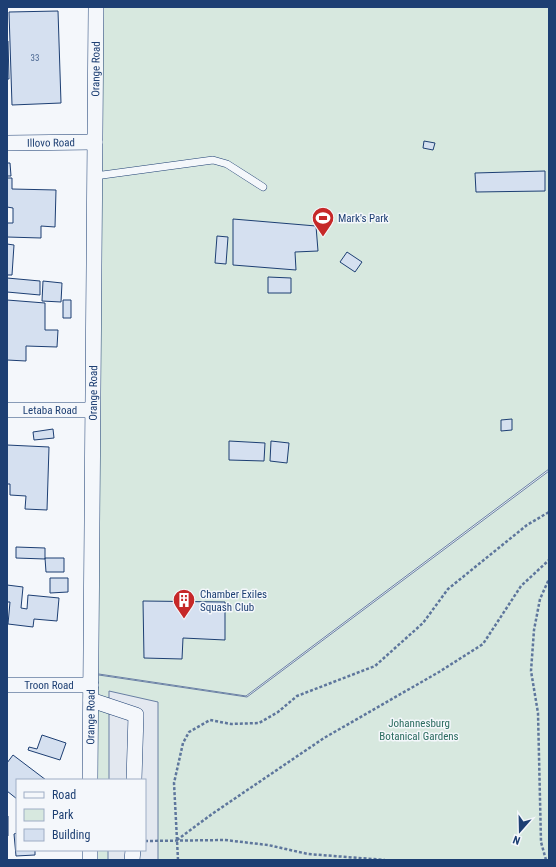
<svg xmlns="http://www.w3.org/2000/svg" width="556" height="867" font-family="'Roboto Condensed',sans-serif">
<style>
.green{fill:#d7e8df;stroke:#687fa3}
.parking{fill:#e3e8f0;stroke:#687fa3}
.building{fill:#d5e0f0;stroke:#1d3f73}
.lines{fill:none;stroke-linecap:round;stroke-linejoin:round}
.lane-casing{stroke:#1d3f73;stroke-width:8}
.street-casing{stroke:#1d3f73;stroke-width:16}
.path{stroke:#5e769c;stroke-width:2.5;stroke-dasharray:3 2;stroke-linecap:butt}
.lane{stroke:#f4f7fb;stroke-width:7}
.street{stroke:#f4f7fb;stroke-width:15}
.labels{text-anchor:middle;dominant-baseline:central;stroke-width:3;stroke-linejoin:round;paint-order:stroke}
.number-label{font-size:9px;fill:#4b6792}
.street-label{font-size:11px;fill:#1d3f73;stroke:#f4f7fb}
.poi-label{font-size:11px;fill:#1d3f73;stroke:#f4f7fb;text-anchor:start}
.park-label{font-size:11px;fill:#2c6c60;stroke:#f4f7fb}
</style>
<rect width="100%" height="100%" fill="#f4f7fb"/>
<path class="green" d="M100,7H549V469L246,696L92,673Z
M549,471V860H90V850H145V780H91L92,674L247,697Z"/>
<path class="parking" d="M109,691L158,702V860H108V850H145V780H109Z"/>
<path class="building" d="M58,11L61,103L12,105L9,12Z
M7,41H8L9,79H7Z
M424,141L435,143L433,150L423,148Z
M7,163H10L11,176H7Z
M545,171V191L476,192L475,173Z
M7,178H12V189L56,190L55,227L41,226V238L7,237V223H13V208L7,207Z
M233,219L316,226L318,251L295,252L296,270L233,265Z
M217,236L228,237L226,264L215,263Z
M7,244L14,245L12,275H7Z
M347,252L362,262L355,272L340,262Z
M268,277L291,278V293H268Z
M7,278L40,281V295L7,292Z
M43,281L62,283L61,302L42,301Z
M7,300L45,303V330H58L57,347L26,346V361L7,360Z
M63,300H71V318H63Z
M512,419V430L501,431V420Z
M53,429L54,438L34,440L33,432Z
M229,441L265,443L264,461L229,460Z
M271,441L289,443L287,463L270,461Z
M7,445L49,447L47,510L25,509L26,496L10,495V484H7Z
M16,547L45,548V559L16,558Z
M45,558H64V572H46Z
M50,578H68V592L50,593Z
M7,585L23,587L21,608L27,609L28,595L59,598L57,621L34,619L33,627L8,624L10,602H7Z
M143,601L225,602V640L183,638L182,659L144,658Z
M42,735L66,743L60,760L28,750L29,747L37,749Z
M13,755L46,780H17V799L7,791V763Z
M7,816H8V836H7Z
M17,833V850H35V855L16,856L14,834Z"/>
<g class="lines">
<g class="lane-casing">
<path id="lane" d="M95,176L213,160L227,164L263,187"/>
</g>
<g class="street-casing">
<g id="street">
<path id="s1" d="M7,143L95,142"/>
<path id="s2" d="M7,410H92"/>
<path id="s3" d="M7,685H91"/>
<path d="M91,700L136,715L134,780"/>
<path id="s4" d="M90,780L96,7"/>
<path d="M90,860V850"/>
<path d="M132,860L133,850"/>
</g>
</g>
<path class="path" d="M177,840L174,783L183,743L189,732L210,720L231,724L259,723L278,712L297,696L375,666L423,623L448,589L527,525L549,512
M145,841L225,840L268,845L308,854L385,860
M178,860L177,840L212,814L324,738L439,672L483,644L521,586L549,560
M546,860L541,842L538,713L531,671L534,630L540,599L549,579"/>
<use href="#lane" class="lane"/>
<use href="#street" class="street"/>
</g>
<defs>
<g id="stadium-pin" transform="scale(1.15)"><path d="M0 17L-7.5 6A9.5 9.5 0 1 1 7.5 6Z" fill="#c62828" stroke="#f4f7fb"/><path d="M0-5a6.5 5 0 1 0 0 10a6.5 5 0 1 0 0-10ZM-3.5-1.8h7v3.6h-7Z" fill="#fff"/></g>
<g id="building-pin" transform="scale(1.15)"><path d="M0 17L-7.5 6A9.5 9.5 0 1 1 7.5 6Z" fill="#c62828" stroke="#f4f7fb"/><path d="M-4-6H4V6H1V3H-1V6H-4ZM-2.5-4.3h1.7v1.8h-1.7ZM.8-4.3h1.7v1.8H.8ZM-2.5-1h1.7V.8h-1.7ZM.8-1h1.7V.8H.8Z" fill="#fff"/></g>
</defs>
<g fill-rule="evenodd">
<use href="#stadium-pin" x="323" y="218"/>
<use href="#building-pin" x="184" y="600"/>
</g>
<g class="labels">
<g class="number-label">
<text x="35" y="58">33</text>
</g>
<g class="street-label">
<text stroke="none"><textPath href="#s4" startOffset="711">Orange Road</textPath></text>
<text stroke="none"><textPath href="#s1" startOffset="44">Illovo Road</textPath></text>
<text stroke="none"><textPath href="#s4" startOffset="387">Orange Road</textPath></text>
<text stroke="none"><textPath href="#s2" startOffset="43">Letaba Road</textPath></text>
<text stroke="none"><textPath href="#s3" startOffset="42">Troon Road</textPath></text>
<text stroke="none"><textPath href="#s4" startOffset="63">Orange Road</textPath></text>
</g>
<g class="poi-label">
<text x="338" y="218">Mark's Park</text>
<text x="200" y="594">Chamber Exiles<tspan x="200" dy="13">Squash Club</tspan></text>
</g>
<g class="park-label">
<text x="419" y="723">Johannesburg<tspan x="419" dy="13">Botanical Gardens</tspan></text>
</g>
</g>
<rect width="556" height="867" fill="none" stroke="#1d3f73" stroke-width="16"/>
<rect x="16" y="779" width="130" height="72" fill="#f4f7fb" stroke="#9eadc5"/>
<rect x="24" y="792" width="20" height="6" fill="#f4f7fb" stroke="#9eadc5"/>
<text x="52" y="799" font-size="12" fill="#1d3f73">Road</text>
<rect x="24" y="809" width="20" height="12" fill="#d7e8df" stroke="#9eadc5"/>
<text x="52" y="819" font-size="12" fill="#1d3f73">Park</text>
<rect x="24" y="829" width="20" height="12" fill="#d5e0f0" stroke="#9eadc5"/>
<text x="52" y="839" font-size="12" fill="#1d3f73">Building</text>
<g transform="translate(520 831) rotate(200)" stroke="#f4f7fb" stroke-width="3" paint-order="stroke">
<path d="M0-3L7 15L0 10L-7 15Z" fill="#1d3f73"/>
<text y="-6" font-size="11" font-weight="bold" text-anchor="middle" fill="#1d3f73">N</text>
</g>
</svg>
